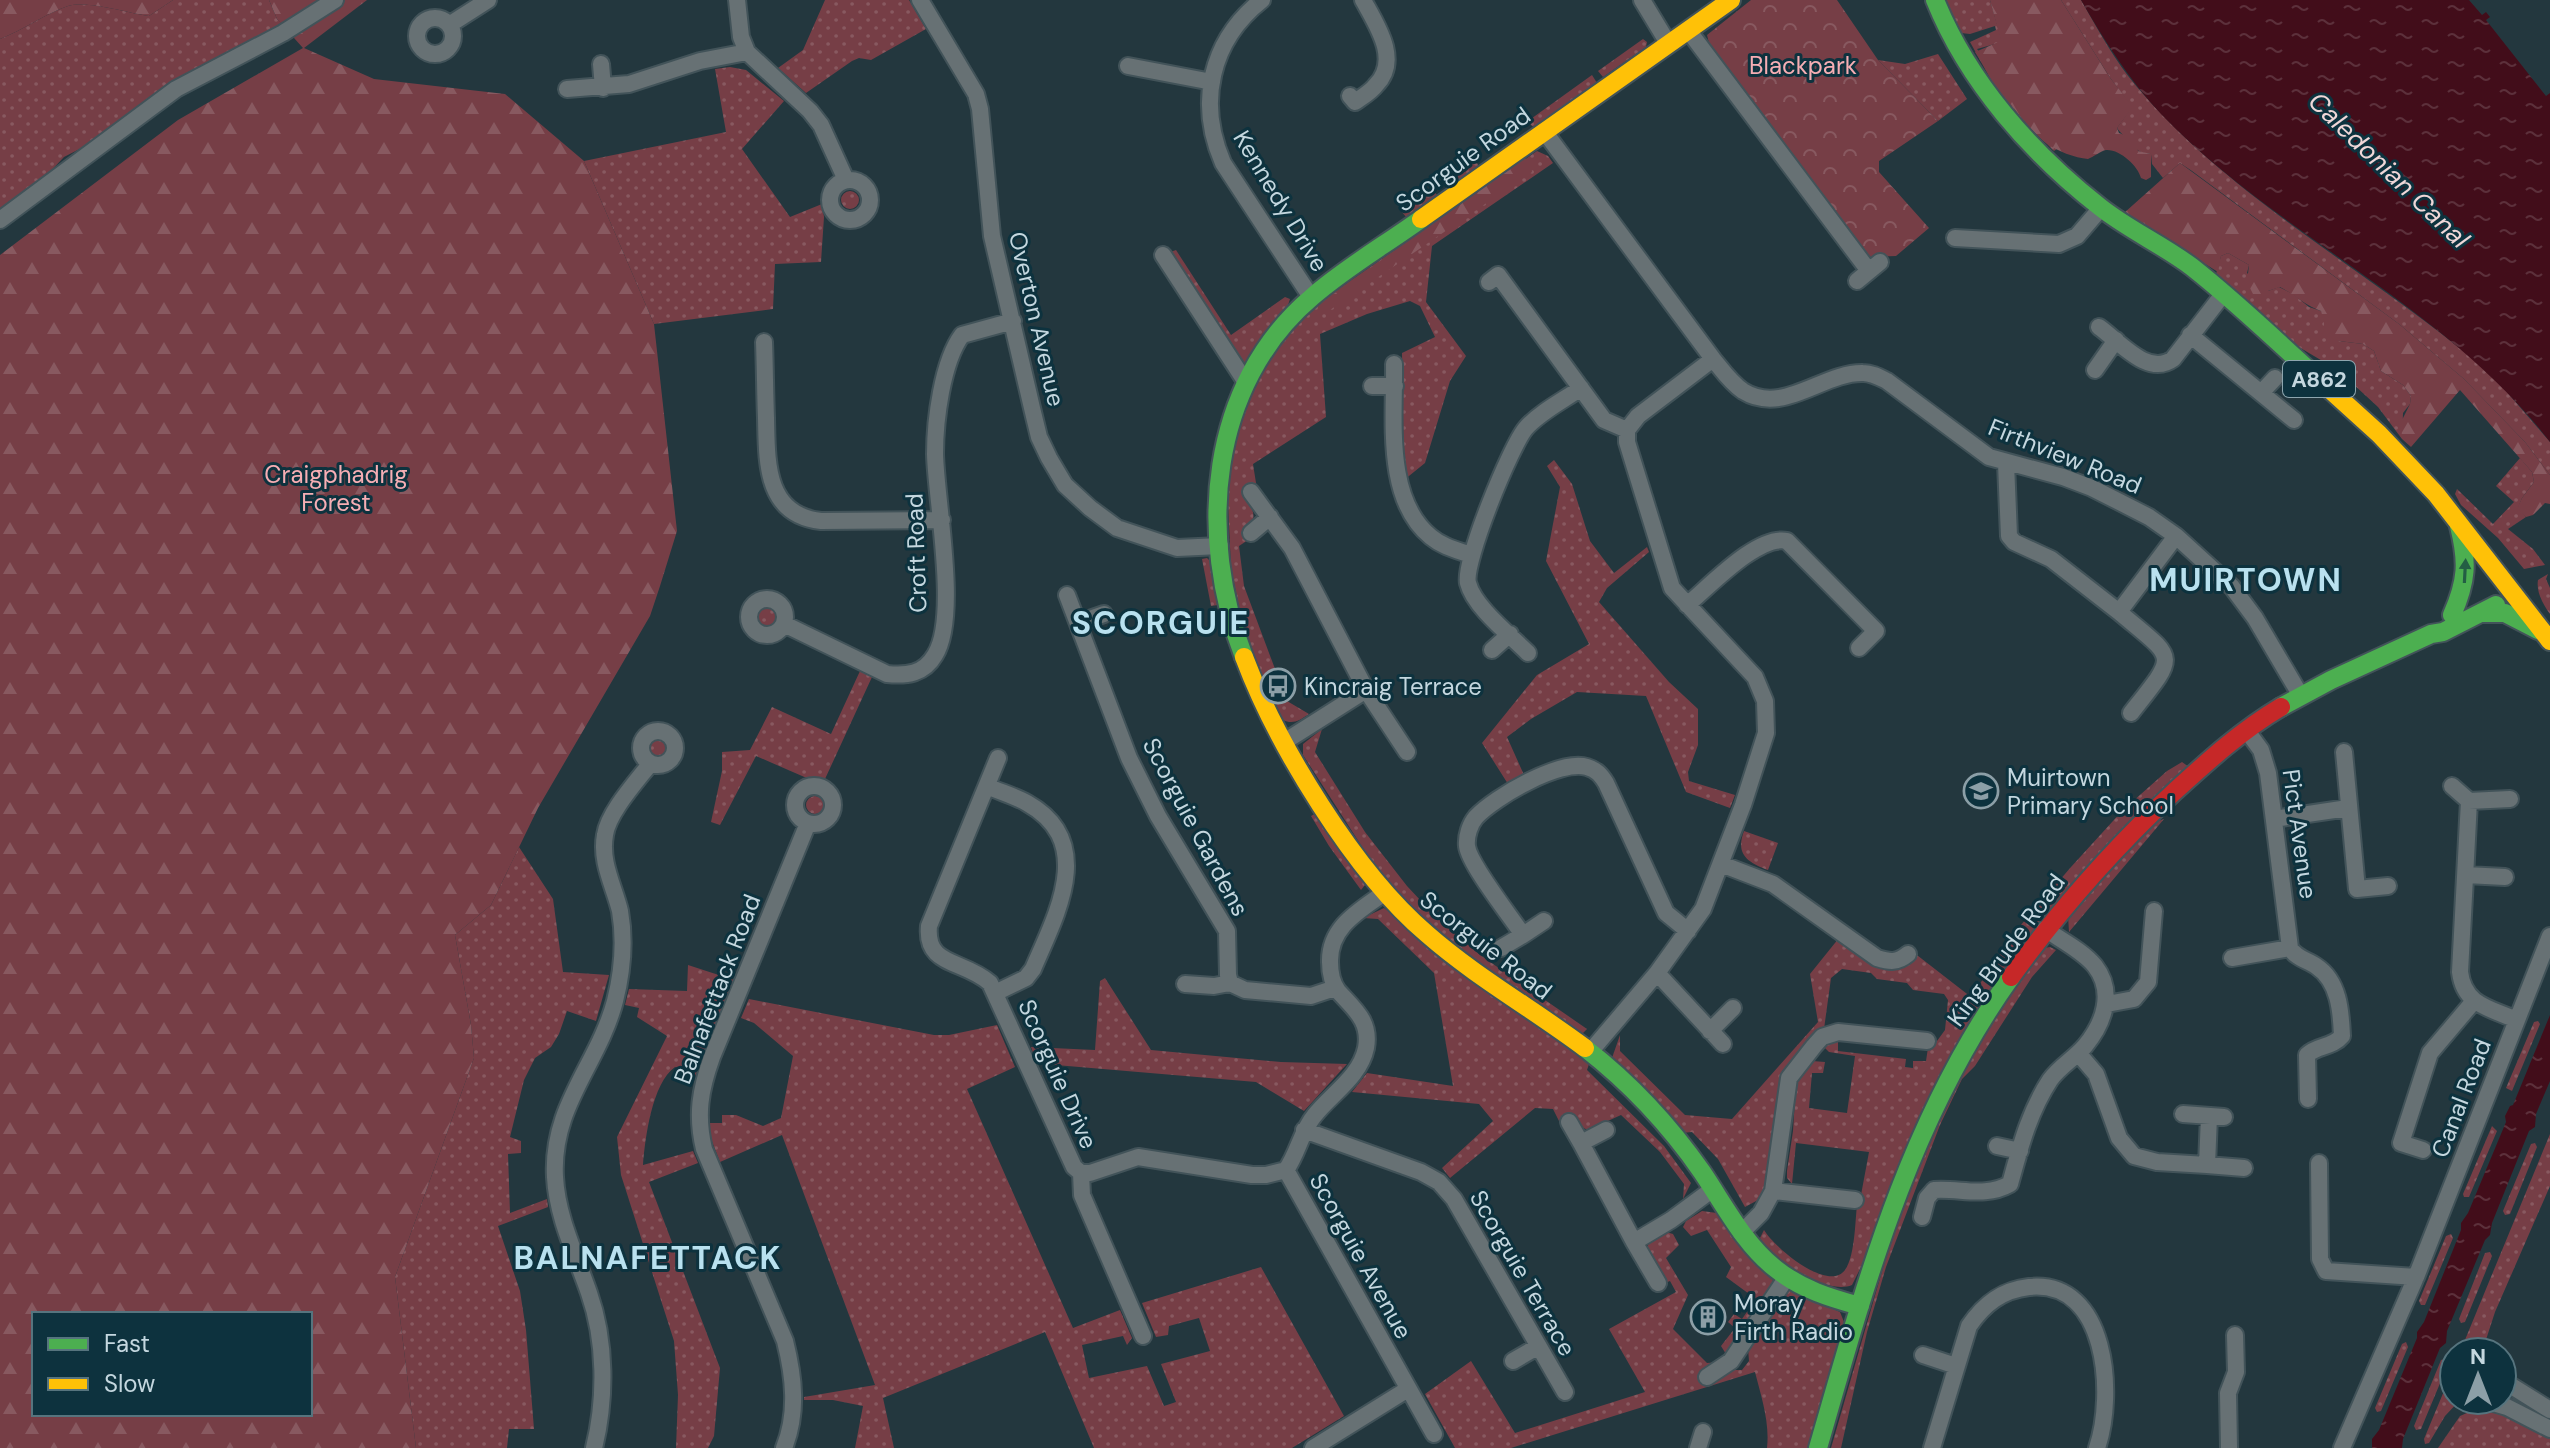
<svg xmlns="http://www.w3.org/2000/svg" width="2550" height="1448" font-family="'DM Sans',sans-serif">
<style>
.grass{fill:url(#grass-dots)}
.forest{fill:url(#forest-firs);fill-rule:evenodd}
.park{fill:url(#park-crowns)}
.water{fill:url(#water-ripples)}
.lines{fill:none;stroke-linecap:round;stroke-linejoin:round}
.street-casing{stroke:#425359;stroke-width:20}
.fast-casing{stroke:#425359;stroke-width:22}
.slow-casing{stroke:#425359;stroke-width:22}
.jam-casing{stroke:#425359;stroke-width:22}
.street{stroke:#677174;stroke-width:16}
.fast{stroke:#4caf50;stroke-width:18}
.slow{stroke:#ffc107;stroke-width:18}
.jam{stroke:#c62828;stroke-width:18}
.oneway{fill:#235e44}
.labels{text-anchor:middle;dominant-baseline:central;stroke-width:6;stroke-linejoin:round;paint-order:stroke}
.shield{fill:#0d323e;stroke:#8da6af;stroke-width:2}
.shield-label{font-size:22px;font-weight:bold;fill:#c4d7df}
.park-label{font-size:24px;fill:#f6aeb4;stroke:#0d323e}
.street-label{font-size:24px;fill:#c4d7df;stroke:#0d323e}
.poi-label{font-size:24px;fill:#c4d7df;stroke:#0d323e;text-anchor:start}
.water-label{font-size:26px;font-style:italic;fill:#f0d7d8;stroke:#0d323e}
.district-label{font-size:32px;font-weight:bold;letter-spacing:2px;fill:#b9e1ef;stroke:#0d323e}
</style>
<defs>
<pattern id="grass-dots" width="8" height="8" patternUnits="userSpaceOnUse" patternTransform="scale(2)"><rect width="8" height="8" fill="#763e46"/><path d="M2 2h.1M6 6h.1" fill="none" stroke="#885960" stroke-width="1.8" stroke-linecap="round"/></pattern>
<pattern id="forest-firs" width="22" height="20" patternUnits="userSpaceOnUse" patternTransform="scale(2)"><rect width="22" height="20" fill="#763e46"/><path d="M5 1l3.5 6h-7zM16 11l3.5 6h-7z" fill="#885960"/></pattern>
<pattern id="park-crowns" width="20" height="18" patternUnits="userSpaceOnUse" patternTransform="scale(2)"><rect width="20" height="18" fill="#763e46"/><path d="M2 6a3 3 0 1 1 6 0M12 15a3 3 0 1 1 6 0" fill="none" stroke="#885960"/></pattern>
<pattern id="water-ripples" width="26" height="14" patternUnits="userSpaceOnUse" patternTransform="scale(2)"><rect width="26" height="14" fill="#420d1a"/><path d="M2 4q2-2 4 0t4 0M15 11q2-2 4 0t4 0" fill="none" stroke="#5c303b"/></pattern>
</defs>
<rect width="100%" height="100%" fill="#23373e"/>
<path class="grass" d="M173,0H269L277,19L284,26L95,141L64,157L45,177L0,214V39C23,30 45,14 68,6C88,0 127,13 149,16Z
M825,0H909L926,29L871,60L859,58L852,61L806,93L778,68L803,50Z
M1946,0H1990L2002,42L1977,49L2047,143L2058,148L2054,151L2001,98L1970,42L1996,30L1995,26L1970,34L1961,33Z
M2061,0H2081C2098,30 2115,61 2137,87C2230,197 2365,269 2474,360L2506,391L2550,442V475L2525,442L2464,379L2399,324L2192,171L2180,163L2163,178L2152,164L2151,154C2147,153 2142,153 2139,151C2136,149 2118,130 2117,128L2132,107L2111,79Z
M1643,39L1647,42L1646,47L1603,77L1598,71Z
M1938,54L1967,99L1938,121L1878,60L1905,64Z
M730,67L746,70L784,101L742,149L790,217L822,204L824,217L821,262L775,264L773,309L654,324L584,161L726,132L715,69Z
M1592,75L1597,83L1534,127L1532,126L1528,121Z
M1537,151L1548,156L1553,163L1432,246L1426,302L1466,356L1450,381L1425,463L1404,480L1402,353L1435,337L1420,306L1410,301L1367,314L1320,334L1326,417L1253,464L1256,483L1243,493C1258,517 1253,512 1251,538L1239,546L1244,586L1287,701L1309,714C1300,720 1293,725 1283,720L1245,637L1231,568L1227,482L1235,439L1248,398L1272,354L1314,306Z
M1475,159L1479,167L1450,187L1445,180Z
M1432,189L1437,195L1407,218L1401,211Z
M841 200a9 9 0 1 1 18 0a9 9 0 1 1-18 0Z
M1176,250L1231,335L1285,297L1290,299L1288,305L1245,364L1237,360L1168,253Z
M2228,253L2249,265L2247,273L2268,291L2279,287L2293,294L2309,307L2321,311L2339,341L2363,344L2374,351L2381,371L2403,385L2411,396L2410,404L2403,413L2402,439L2378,407L2352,383L2336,369L2292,343L2216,274L2221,256Z
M2520,458L2532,472L2534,482L2522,498L2518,508L2526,517L2508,529L2533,549L2545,565L2524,569L2498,538L2461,505L2455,494L2457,489L2493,524L2514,502L2496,486Z
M1554,460L1572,484L1590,541L1614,573L1647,547L1649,552L1607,588L1599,602L1669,682L1698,709V745L1688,772L1689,781L1735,795L1730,808L1686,792L1646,696L1577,692L1531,719L1507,737L1524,775L1508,784L1482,743L1537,675L1589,644L1546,561L1560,487L1547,466Z
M1207,558L1211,562L1218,605L1211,606L1202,559Z
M2548,574L2546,579L2550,588V614C2543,604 2536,592 2538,580Z
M756 616a10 10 0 1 1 20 0a10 10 0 1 1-20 0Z
M860,671L872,677L825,779H809L756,756L720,825L711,822L722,771V752L750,750L772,707L831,734Z
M1322,729L1315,752L1365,832L1407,886L1436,917L1480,955L1587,1029L1582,1034L1470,961L1386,884L1303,755V744Z
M649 748a9 9 0 1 1 18 0a9 9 0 1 1-18 0Z
M2182,762L2189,767L2024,943L1852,1285C1831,1294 1786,1270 1771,1254C1767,1250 1763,1243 1760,1238L1764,1230C1774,1247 1828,1293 1845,1270C1856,1255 1855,1215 1858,1196L1861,1195L1869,1152L1796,1143L1792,1184L1787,1178V1171L1793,1131L1796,1082L1812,1061L1825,1062L1823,1073H1812L1809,1108L1847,1113L1855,1056L1829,1052L1825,1048L1826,1043L1838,1039V1051L1906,1059L1905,1067L1913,1068V1061H1926L1929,1041H1937L1945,1030L1948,1000L1944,994L1913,990L1907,983L1877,979L1871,973L1842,969L1831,978L1824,1029L1809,1041L1782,1071L1764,1190L1758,1200L1745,1207L1718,1159L1692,1132L1682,1133L1612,1058L1620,1035V1051L1685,1115L1732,1119L1818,1022L1810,974L1839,938C1858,954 1888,981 1912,961L1913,952L1971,997L2014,933L2071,867L2123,810L2167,771Z
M806 805a9 9 0 1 1 18 0a9 9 0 1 1-18 0Z
M1318,812L1365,885L1361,890L1329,846L1311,816Z
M2164,819L2080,919L2069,932L2068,915L2150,824Z
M1744,831L1778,843L1768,870C1748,862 1735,855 1744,831Z
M519,847L553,899L563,972L609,975L596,1021L567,1011L559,1034L551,1047L535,1058L524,1080L510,1137L521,1141V1153L508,1154L510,1213L547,1199L548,1207L498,1226L520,1291L526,1330L534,1429H509L507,1448H416L395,1277L474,1058L471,1025L455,935L491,905Z
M1384,908L1589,1064L1587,1070L1664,1146L1691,1183L1683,1199L1684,1184L1660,1152L1621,1115L1588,1130L1579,1126L1573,1116L1560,1123L1553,1109L1535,1108L1450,1178L1442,1168L1493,1121L1479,1104L1352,1092L1367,1073L1453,1086L1434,973L1378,919L1363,918Z
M2044,948L2050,947L2056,950L2032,977L1975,1066L1962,1079L1940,1125L1886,1267L1867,1332L1841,1448H1831L1891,1240L1925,1152L1981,1038Z
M688,965L734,980L692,1084H688L691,1072L675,1067C652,1083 645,1139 643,1165L693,1151L698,1163L649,1182L720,1368L714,1436L708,1448H676L678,1395L674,1341L621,1175L617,1137L667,1036L637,1017L639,1008L625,1005L629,989L687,991Z
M1105,978L1151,1050L1281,1062L1347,1064L1304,1111L1256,1082L1044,1064L1035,1059L1031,1047L1095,1050L1100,981Z
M749,999L934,1035H949L997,1025L1015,1067L967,1089L1073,1328L1120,1310L1132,1338L1127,1345L1123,1336L1082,1345L1089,1378L1147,1366L1164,1406L1176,1402L1161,1364L1210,1351L1199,1318L1169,1326L1168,1335L1156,1337L1142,1303L1261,1267L1344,1416L1292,1448H1094L1045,1332L883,1398L894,1448H855L863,1406L833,1400H804V1397L875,1385L782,1135L720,1162L711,1139L709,1123H722V1115H736L763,1126L781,1118L793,1056L754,1023L741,1018Z
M2538,1021L2540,1024L2512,1091L2506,1088L2534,1022Z
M2492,1126L2497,1131L2469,1197H2464L2463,1194Z
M2550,1134V1186L2495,1312L2482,1352H2460Z
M2535,1143L2537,1147L2510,1214L2505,1215L2503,1211L2531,1144Z
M1702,1211L1717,1213L1773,1280L1771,1286L1775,1289L1726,1354L1721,1346L1735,1328L1728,1322L1734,1314L1742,1319L1756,1299L1726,1277L1731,1267L1707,1230L1691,1236L1683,1227L1686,1221Z
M1666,1232L1673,1234L1679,1245L1666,1258L1688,1295L1673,1329L1707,1363L1719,1362L1727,1370H1742L1749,1361L1748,1348L1788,1289L1840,1312L1844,1322L1809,1448H1767C1770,1422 1761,1396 1755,1372L1511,1448H1455L1425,1394L1471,1361L1515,1433L1645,1392L1609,1329L1676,1292L1670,1281L1665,1283L1646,1249L1649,1243Z
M2451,1234L2453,1238L2425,1305H2421L2419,1301L2446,1236Z
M2490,1252L2492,1256L2465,1322L2461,1323L2459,1319L2485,1253Z
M2406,1342L2408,1347L2381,1411L2377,1412L2375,1408L2402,1344Z
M2445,1359L2448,1364L2421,1429L2416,1430L2414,1426L2441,1360Z
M2444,1391L2454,1396V1400H2460L2445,1416L2429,1443L2425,1444L2424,1439Z
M2478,1408L2502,1413L2550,1438V1448H2438L2460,1416Z"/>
<path class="forest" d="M0,0H173L149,16C127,13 88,0 68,6C45,14 23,30 0,39Z
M269,0H367L304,48L374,79L505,94L584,161L654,324L677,531L660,586L650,616L538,808L491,905L455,935L471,1025L474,1058L395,1277L416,1448H0V255L178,120L303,48L277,19ZM34,1314H310V1414H34Z
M1990,0H2061L2111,79L2133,107L2117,128L2119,133L2135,139L2138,151L2151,154V177L2146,180L2141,178C2138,166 2120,149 2106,150C2101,151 2093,157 2088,159C2075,158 2057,151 2046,143C2025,127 1989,75 1975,52L2001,41Z
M1525,158L1531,165L1532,172L1330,310H1326L1321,303Z
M2180,163L2399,324L2464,379L2525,442L2550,475V504L2545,503L2533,515L2526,517L2517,509L2522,498L2534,482L2532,472L2460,390L2411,447L2402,439L2401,422L2410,404L2411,396L2403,385L2381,371L2374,351L2363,344L2339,341L2324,332V321L2321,311C2305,306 2294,294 2280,287L2268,291L2261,298L2254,296L2247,282L2249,265L2228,253L2221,256L2218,272L2124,213Z"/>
<path class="park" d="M1751,0H1837L1878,60L1938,121L1879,161V172L1929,228L1896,256L1867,257L1710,47L1707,35Z"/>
<path class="water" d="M2081,0H2469L2482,15L2486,12L2490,17L2486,20L2546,96L2550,93V442C2445,305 2279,237 2161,114C2129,80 2104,40 2081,0Z
M2550,1006V1081L2536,1114L2535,1127L2529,1131L2492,1223L2490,1235L2485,1240L2447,1331L2446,1343L2440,1348L2403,1439L2402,1448H2372V1439L2379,1430L2417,1338V1332L2424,1322L2461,1230V1223L2468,1213L2506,1122L2505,1116L2510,1106L2513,1105L2550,1015Z"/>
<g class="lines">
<g class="street-casing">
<path id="street" d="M737,0L741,37L747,52L810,111L821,125L846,180
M920,0L976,94L980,109L992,236L1032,408L1039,437L1049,458L1065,485L1090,508L1117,528L1177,548L1220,546
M1262,0C1210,41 1197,103 1223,163L1311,297
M1642,0L1668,43
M417 36a18 18 0 1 1 36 0a18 18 0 1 1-36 0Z
M449,25L488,0
M1688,30L1869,271
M601,64L603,88
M1128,66L1212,82
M567,89L629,84L700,61L747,52
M1350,96L1355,102C1362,97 1371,92 1376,85C1401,60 1376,24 1363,0
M1544,131L1713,359C1722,370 1731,383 1743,391C1783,416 1823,372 1863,373C1872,373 1879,377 1887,381L1989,457L2063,477L2092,488L2149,517L2176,536L2232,587L2255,618L2301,696
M830 200a20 20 0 1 1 40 0a20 20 0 1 1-40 0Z
M0,220L176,89L283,33L335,0
M1955,238L2059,244L2077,236L2101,208
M1163,255L1245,381
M1857,281L1880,262
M1489,282L1498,275L1604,420L1627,430
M2099,327C2120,342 2148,377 2173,359L2224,293
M2190,335L2294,420
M764,342C765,367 765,392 766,418C767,462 765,515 821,521L942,520
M1394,364C1395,418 1384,499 1431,537C1443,547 1457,550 1471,555
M2095,370L2116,340
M1372,386H1395
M2261,393L2275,378
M2006,463L2009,536L2014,542L2051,559L2119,612L2176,536
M1251,492L1292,548L1366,690L1284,742
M1251,533L1270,517
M1067,595L1129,758L1158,816L1227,931L1228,975L1230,983L1245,990L1311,996L1335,988
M749 617a18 18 0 1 1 36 0a18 18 0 1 1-36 0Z
M1687,605C1709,587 1758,534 1787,541L1876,631L1859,648
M2119,612C2177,661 2179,652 2131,713
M1078,623L1104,614
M784,624L887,674C907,676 924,674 935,655C959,617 936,501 935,454C935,421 942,362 962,335L1013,321
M1492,650L1510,634
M1528,653C1510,635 1474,607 1468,583C1463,563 1511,445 1526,428C1540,412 1564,400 1581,388
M1366,690L1407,752
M641 748a17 17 0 1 1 34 0a17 17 0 1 1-34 0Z
M2247,731L2261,750L2268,773L2290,948C2296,958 2307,960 2316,966C2339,981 2341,1011 2342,1036C2332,1048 2317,1045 2307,1055L2308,1099
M2344,752L2357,889L2388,886
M998,758L929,926C925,967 963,959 990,983L1074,1167L1081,1173H1090L1138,1157L1252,1175H1266L1286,1170
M987,786C1000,792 1015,796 1027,803C1097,842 1056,915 1033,969L1026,978L995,993
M2452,786L2469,801
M795 805a19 19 0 1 1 38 0a19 19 0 1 1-38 0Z
M2510,799L2469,801L2460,972C2464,1005 2489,1008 2517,1020
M2274,819L2348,808
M1721,864L1773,884L1877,958C1890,962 1897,963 1908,954
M2466,875L2505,877
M1523,935L1544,921
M1501,948L1523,935C1511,917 1469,864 1467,846C1466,836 1470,824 1476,817C1495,797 1560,759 1587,767C1597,770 1601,775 1606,783L1666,913L1688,931
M2232,958L2290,948
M1657,973L1723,1044
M1185,984L1214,986L1230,983
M2107,1004L2134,999L2148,982L2154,911
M1710,1031L1733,1008
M1590,1052L1657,973L1703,909L1743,805L1766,733L1765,701L1755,677L1672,588L1627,442V430L1638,416L1713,359
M2078,1053L2096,1074L2119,1138L2134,1156L2157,1162L2207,1165L2209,1116
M2183,1114L2224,1117
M1569,1122L1581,1143
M1304,1130L1421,1172L1439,1182L1454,1199L1565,1392
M1606,1130L1581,1143L1634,1242L1671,1220L1713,1189
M1997,1146L2020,1151
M2423,1150L2401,1143L2430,1053L2474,1001
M2319,1163L2320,1259L2326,1271L2416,1277
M2207,1165L2244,1168
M1286,1170C1298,1153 1301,1132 1314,1116C1331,1094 1360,1077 1366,1048C1371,1021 1354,1009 1338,991C1332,983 1330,972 1330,962C1329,927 1359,911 1384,893
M1286,1170L1434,1434
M1081,1173L1082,1195L1143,1336
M1773,1191L1855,1200
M1922,1217L1927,1198L1934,1190C1961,1188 1985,1198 2010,1184C2020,1148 2029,1112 2050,1080C2060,1066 2074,1059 2085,1046C2104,1023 2115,992 2095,966C2083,951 2061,940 2045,929
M1741,1233L1761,1213L1773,1191L1789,1078L1814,1046L1822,1037L1838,1032L1927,1041
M1634,1242L1658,1283
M1923,1355L1956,1366
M1513,1361L1537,1347
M1707,1377L1731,1361L1787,1277
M2502,1380L2550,1410
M2483,1400L2507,1407L2550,1429
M594,1448C606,1399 606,1341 589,1293C576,1255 557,1217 555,1177C551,1106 598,1065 615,1001C622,973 625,940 620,911C614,886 600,862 605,835C608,813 636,782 650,764
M784,1448C798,1413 794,1377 785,1341L704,1149C696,1115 700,1090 712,1057L808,823
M1313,1448L1408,1389
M1698,1448L1703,1432
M1932,1448L1969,1326C1984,1304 2002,1290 2029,1287C2108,1279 2115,1395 2097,1448
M2229,1448L2228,1393L2236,1372L2235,1335
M2342,1448L2416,1277L2550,936"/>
</g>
<g class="fast-casing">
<path id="fast" d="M1935,0C1968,82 2031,153 2100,207C2129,230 2163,245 2192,267C2235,301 2275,339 2315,376
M2483,613H2505L2538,630
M2452,615C2467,581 2468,562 2459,526
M1244,657C1197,536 1208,385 1312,297C1345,268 1385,245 1421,219
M2281,707L2331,680L2431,634L2443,632L2496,605
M1585,1048C1630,1083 1670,1126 1702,1172C1725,1206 1744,1244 1776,1269C1801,1289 1830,1298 1860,1306
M1818,1448C1866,1282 1909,1120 2011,977"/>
</g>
<g class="slow-casing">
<path id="slow" d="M1421,219L1731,0
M2315,376L2379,434L2436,494L2550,641
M1244,657C1277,745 1355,873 1427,934C1476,977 1533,1009 1585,1048"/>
</g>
<g class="jam-casing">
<path id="jam" d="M2011,977C2060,909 2114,848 2175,791C2208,761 2242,730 2281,707"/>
</g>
<use href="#street" class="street"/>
<use href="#fast" class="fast"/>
<use href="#slow" class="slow"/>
<use href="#jam" class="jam"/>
</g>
<defs><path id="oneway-solid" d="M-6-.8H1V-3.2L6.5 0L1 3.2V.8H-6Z" transform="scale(2)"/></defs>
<use class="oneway" href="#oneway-solid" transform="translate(2465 571) rotate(-87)"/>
<defs>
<g id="bus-ring" transform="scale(1.8)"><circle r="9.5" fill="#0d323e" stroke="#8c9fa7" stroke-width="1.5"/><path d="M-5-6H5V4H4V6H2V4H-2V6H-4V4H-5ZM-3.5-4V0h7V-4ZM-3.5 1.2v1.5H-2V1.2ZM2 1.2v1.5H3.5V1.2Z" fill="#8c9fa7"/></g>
<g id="school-ring" transform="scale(1.8)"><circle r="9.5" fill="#0d323e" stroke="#8c9fa7" stroke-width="1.5"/><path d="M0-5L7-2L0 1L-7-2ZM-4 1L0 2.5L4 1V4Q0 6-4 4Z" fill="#8c9fa7"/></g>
<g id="building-ring" transform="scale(1.8)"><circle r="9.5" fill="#0d323e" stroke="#8c9fa7" stroke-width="1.5"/><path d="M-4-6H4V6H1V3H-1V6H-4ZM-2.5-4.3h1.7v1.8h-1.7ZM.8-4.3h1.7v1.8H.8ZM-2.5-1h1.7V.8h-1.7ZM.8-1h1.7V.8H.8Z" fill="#8c9fa7"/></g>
</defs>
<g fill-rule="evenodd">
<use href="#bus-ring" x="1278" y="686"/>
<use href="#school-ring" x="1981" y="791"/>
<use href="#building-ring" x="1708" y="1317"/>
</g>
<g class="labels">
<rect class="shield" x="2283" y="361" width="72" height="36" rx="6"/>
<g class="shield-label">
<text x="2319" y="379">A862</text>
</g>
<g class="park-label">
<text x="1803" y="65">Blackpark</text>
<text x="336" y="474">Craigphadrig<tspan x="336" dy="28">Forest</tspan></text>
</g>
<g class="street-label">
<text transform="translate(1463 159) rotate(-36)">Scorguie Road</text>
<text transform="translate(1281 201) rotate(59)">Kennedy Drive</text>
<text transform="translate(1037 319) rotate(77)">Overton Avenue</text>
<text transform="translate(2065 456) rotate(22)">Firthview Road</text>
<text transform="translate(916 553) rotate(-92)">Croft Road</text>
<text transform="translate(1196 827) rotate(62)">Scorguie Gardens</text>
<text transform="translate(2300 834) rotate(82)">Pict Avenue</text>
<text transform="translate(1486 945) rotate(38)">Scorguie Road</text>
<text transform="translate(2006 950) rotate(-54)">King Brude Road</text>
<text transform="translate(717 989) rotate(-69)">Balnafettack Road</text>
<text transform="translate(1058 1074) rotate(66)">Scorguie Drive</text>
<text transform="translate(2461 1098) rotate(-69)">Canal Road</text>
<text transform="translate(1361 1256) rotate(61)">Scorguie Avenue</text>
<text transform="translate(1523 1273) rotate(60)">Scorguie Terrace</text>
</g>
<g class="poi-label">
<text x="1304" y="686">Kincraig Terrace</text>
<text x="2007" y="777">Muirtown<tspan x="2007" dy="28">Primary School</tspan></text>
<text x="1734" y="1303">Moray<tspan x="1734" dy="28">Firth Radio</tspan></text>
</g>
<g class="water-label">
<text transform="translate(2389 170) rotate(44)">Caledonian Canal</text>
</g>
<g class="district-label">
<text x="2246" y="580">MUIRTOWN</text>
<text x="1161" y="623">SCORGUIE</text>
<text x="648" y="1258">BALNAFETTACK</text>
</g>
</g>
<rect x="32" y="1312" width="280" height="104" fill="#0d323e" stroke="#56747e" stroke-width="2"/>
<rect x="48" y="1338" width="40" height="12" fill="#4caf50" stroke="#56747e" stroke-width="2"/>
<text x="104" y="1352" font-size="24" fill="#c4d7df">Fast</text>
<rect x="48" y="1378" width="40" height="12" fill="#ffc107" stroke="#56747e" stroke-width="2"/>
<text x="104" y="1392" font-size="24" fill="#c4d7df">Slow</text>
<g transform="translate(2478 1376)"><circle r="38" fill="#0d323e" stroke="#56747e" stroke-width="2"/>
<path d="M0-6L14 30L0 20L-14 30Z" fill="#8c9fa7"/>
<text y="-12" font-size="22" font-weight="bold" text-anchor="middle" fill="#c4d7df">N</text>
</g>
</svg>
